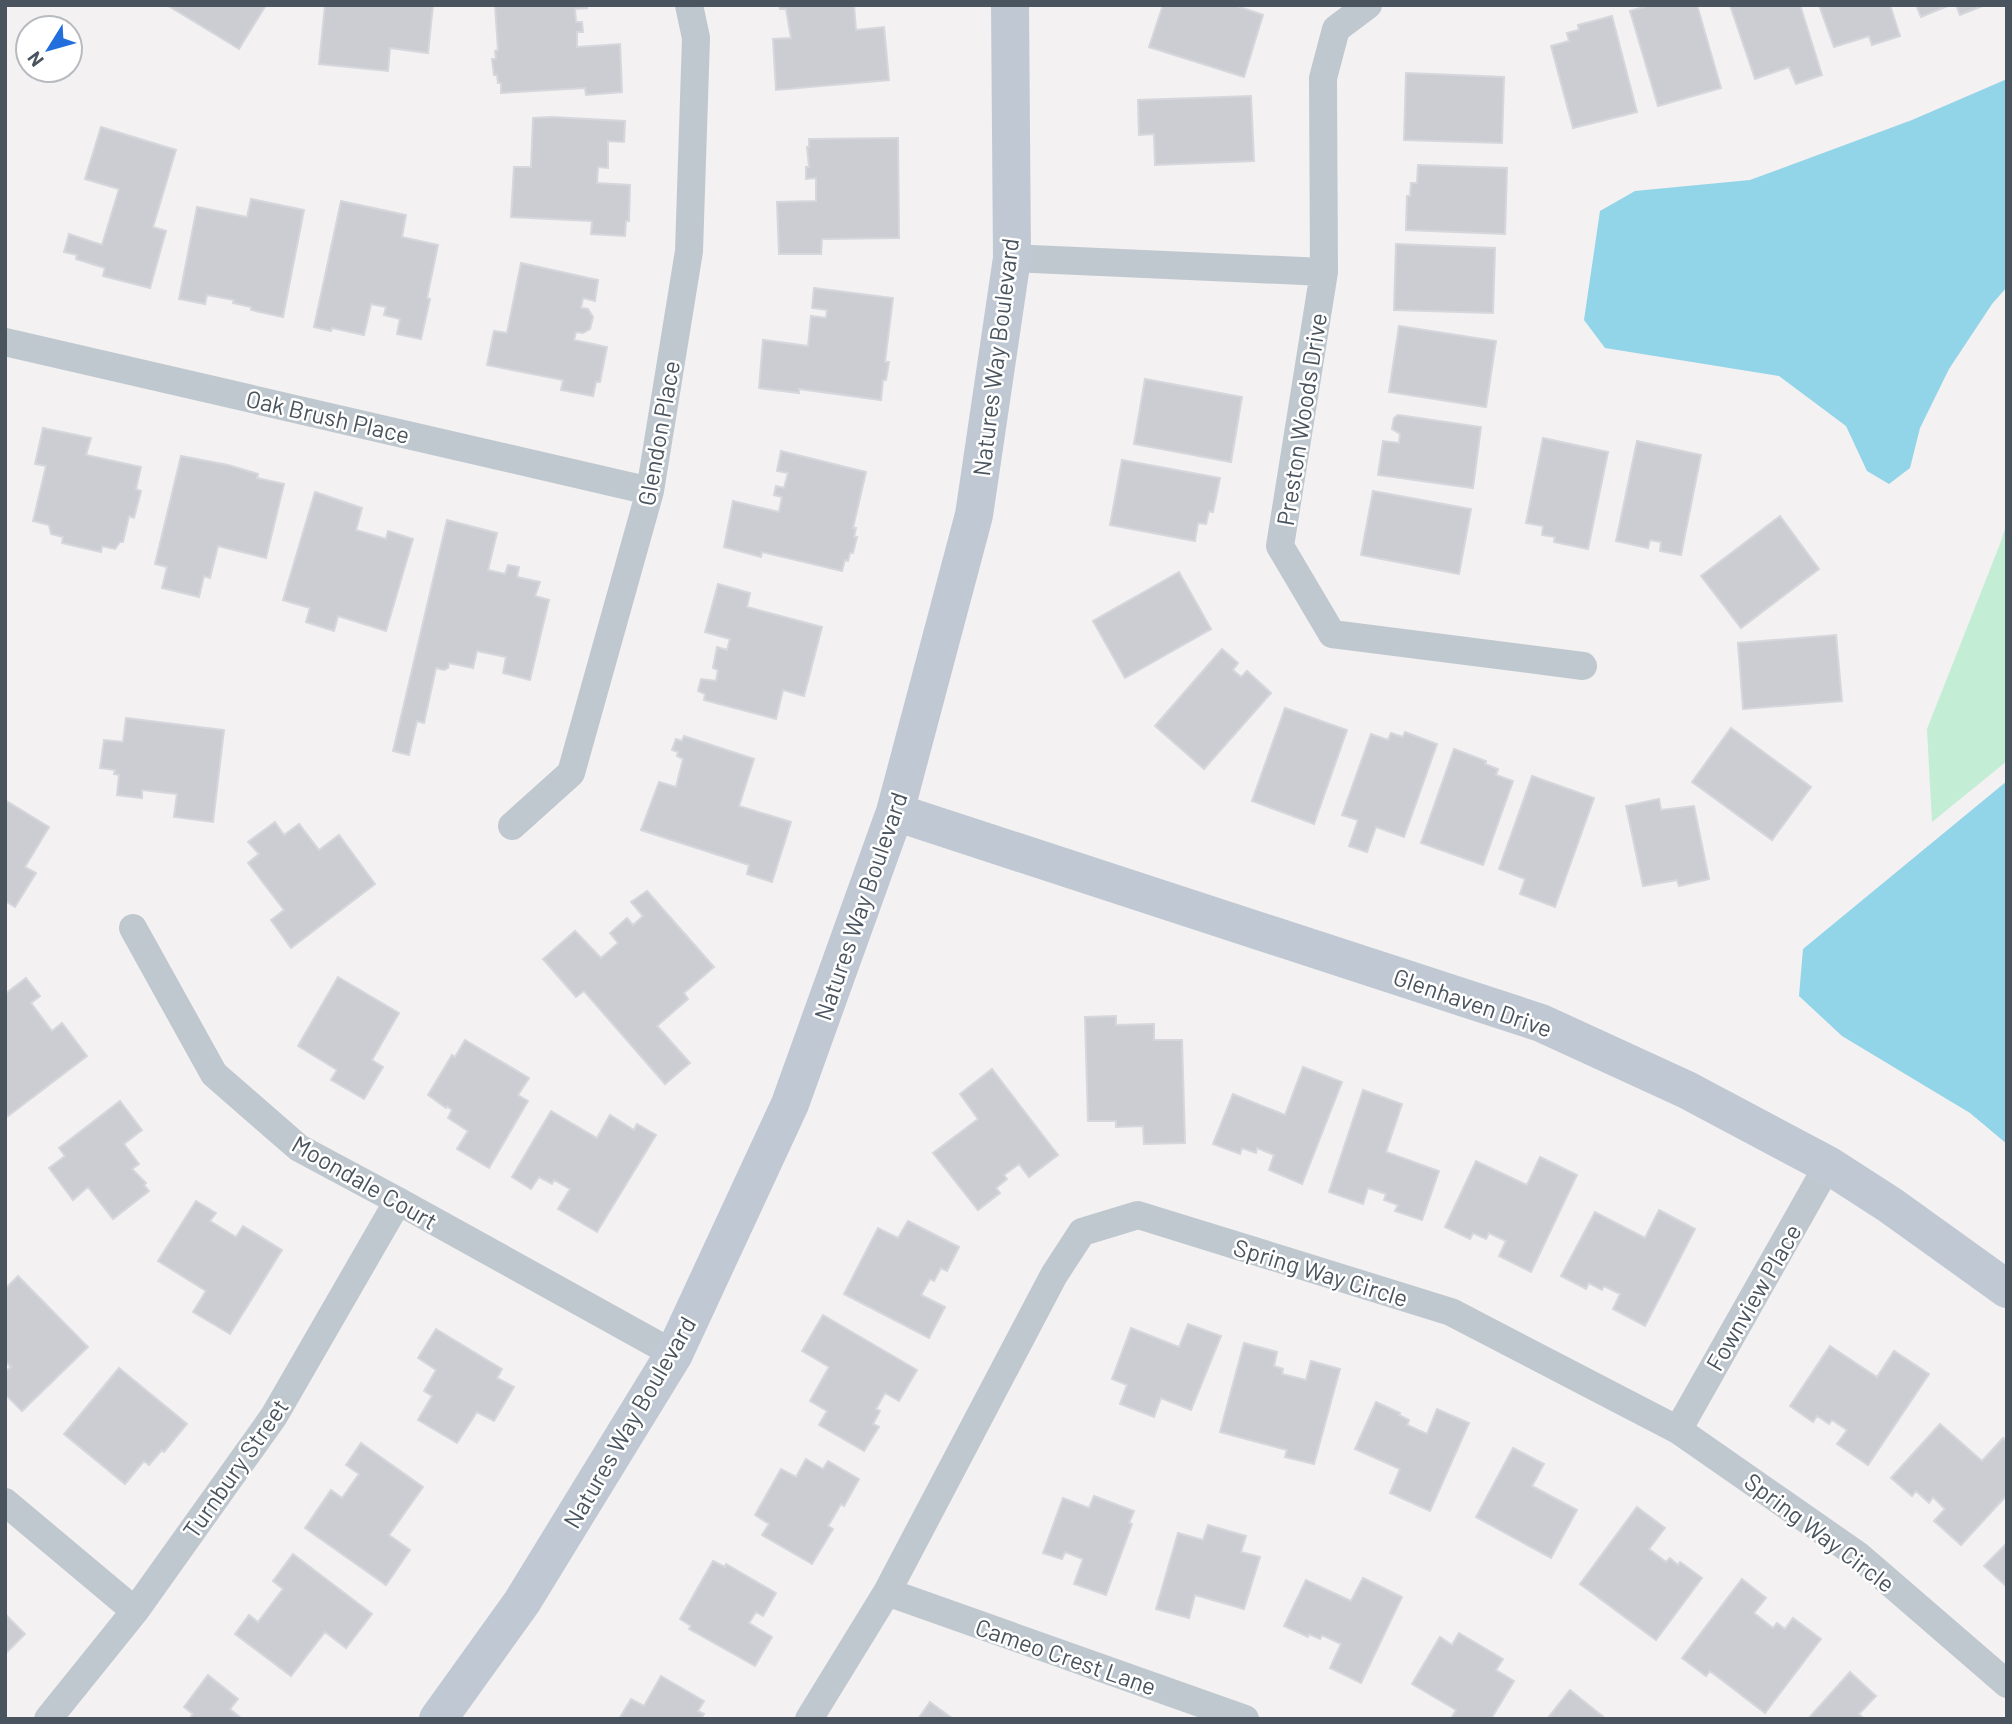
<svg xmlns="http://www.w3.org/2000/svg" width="2012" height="1724" font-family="Barlow,sans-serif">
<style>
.green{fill:#c3eed5}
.water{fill:#92d4e8}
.building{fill:#cbcdd3;stroke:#d5d7dc;stroke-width:2}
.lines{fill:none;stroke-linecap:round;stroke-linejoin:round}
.street{stroke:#c0c8cf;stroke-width:28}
.secondary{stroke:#c0c9d3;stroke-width:38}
.labels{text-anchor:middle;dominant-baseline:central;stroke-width:5;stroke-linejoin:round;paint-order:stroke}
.street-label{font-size:24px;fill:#4a545e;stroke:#fff}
</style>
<rect width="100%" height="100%" fill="#f3f1f1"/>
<path class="green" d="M2007,522V761L1932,822L1927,729L2000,544Z"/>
<path class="water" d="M2007,79V287L1992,304L1949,369L1920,428L1910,468L1889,484L1867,471L1846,426L1779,376L1605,348L1584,320L1600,211L1635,191L1750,180L1912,120Z
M2007,781V1144L1970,1113L1842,1036L1799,996L1803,949Z"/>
<path class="building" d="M167,5H266L239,49Z
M325,5H433L428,53L390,48L388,71L319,64Z
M495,5H586L587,8L575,9L576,22H582L583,32H577V47L620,44L622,92L586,95L585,88L501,93V83H498L497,75H494L492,59H496L495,51L498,50Z
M779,5H854L856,30L884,27L889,80L776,90L773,39L791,38L786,9H780Z
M1163,5H1234L1263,15L1244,77L1149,47Z
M1651,5H1697L1721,88L1658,106L1630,11Z
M1730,5H1800L1822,75L1796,84L1789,67L1755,79Z
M1819,5H1890L1900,36L1872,45L1869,36L1834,47Z
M1916,5H1950L1921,17Z
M1956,5H1985L1960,15Z
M1612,16L1637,112L1573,128L1551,46L1569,41L1567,33L1579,30L1578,25Z
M1406,73L1504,77L1502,143L1404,140Z
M1251,96L1254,161L1155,165L1154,134L1139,135L1138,100Z
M551,117L625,121L624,142L608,141V168L598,167L597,183L630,185L629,221H626L625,236L591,234L592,221L511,217L514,167H531L533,118Z
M101,127L176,150L153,227L166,231L150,288L103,276L105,268L76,259L77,255L64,252L69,234L102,245L119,189L85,179Z
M898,138L899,238L822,239L821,254H779L777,202L816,201V178L806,179V167H809L807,147H809V139Z
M1418,165L1507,168L1505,234L1406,230L1407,196H1410L1411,183H1417Z
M251,199L304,210L283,317L251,310V307L233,303L234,300L207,295L205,304L179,299L197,207L247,217Z
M341,201L406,215L402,237L438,245L427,298L430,299L421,339L397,334L400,319L384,315L386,307L371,304L364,335L332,328L331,331L314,327Z
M1396,244L1495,248L1493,313L1394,310Z
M521,263L598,280L595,301L583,298L581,308L588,309L593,317L590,329L583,333L576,332L574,340L607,347L600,382H596L593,396L561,390L563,380L487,365L494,331L507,333Z
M814,288L893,298L885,362H889L886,380H883L881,400L799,389V393L759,388L763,340L808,346L811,316L826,318L827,310L812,308Z
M1399,326L1496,341L1486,407L1389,392Z
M1145,379L1242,397L1231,462L1134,444Z
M1398,415L1481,427L1473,488L1378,475L1383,441L1399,443L1400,434L1392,429L1394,418Z
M43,428L91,438L86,455L141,467L136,489L141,491L134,518L129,516L123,542H120L115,549L102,546L101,552L62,543L63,537L51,534L49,525L33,521L46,466L35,464Z
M1543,438L1608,452L1588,549L1554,542L1555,537L1542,535L1543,526L1526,523Z
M1637,441L1701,455L1681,555L1660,551L1661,542L1650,540L1648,548L1616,541Z
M781,451L866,472L853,528H856L854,537H857L853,553H850L848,561L845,560L842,571L762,552L761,557L724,547L733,501L779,512L782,497L774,495L776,486L784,488L788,473L777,471Z
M181,456L228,465L258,474L257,478L284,484L266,558L218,546L210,578L204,576L199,597L162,588L167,567L155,564Z
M1122,460L1220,478L1213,512L1209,511L1206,524L1198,523L1195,541L1110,525Z
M1373,491L1471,509L1459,574L1361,555Z
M315,492L362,508L356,530L386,539L388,531L413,539L386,631L338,616L334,631L306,622L310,608L283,600Z
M1780,516L1819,569L1741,628L1701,576Z
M447,520L497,533L488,570L505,574L508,565L519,567L517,577L540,582L535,596L549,600L530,680L503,673L506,657L477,651L473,668L449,663L448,668L444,670L436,668L424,723L417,721L409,755L393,751Z
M1179,572L1211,629L1125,678L1093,621Z
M718,584L750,593L747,607L822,627L804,696L783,690L776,719L704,700L705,694L698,691L701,679L716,681L718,670L713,668L717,647L727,650L730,639L705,632Z
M1836,635L1842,701L1743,709L1738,643Z
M1222,649L1238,663L1233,670L1241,677L1247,671L1271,693L1204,769L1155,726Z
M1285,708L1347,730L1314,824L1252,801Z
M126,718L224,730L213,822L174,817L177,794L142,790V798L117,795L119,775L114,774L115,770L100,768L104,740L123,742Z
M1731,728L1811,787L1772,840L1692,782Z
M1405,732L1437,744L1404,837L1376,827L1367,852L1349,846L1358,820L1342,815L1371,734L1388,740L1391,733L1403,737Z
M684,736L754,759L739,806L791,822L772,882L747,874L749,865L641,830L659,782L676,787L683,759L677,756L678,752L672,750L676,739L682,741Z
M1454,749L1486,761L1485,764L1498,769L1496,775L1513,781L1483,865L1421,843Z
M1532,776L1594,798L1555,907L1520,894L1525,879L1499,869Z
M1659,799L1661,810L1694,806L1709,879L1679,886L1677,880L1643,886L1626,806Z
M5,800L49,827L25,867L36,873L15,907L5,901Z
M275,822L284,835L299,824L319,850L339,835L375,884L291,948L271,920L284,910L248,863L259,854L248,842Z
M647,891L714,967L684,993L688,999L657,1026L690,1063L665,1084L584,991L576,997L543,959L575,931L601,958L618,943L610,933L627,918L633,925L643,916L631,902Z
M338,977L399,1013L372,1060L383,1067L364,1099L331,1080L337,1070L298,1046Z
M26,978L40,996L31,1003L52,1031L62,1023L87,1056L8,1116L5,1112V994Z
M1116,1016V1025L1154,1024V1040H1182L1185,1143L1144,1144L1143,1126L1116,1127V1121H1088L1085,1017Z
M465,1040L529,1078L518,1095L528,1101L489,1168L457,1149L468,1131L448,1118L452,1110L447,1106L446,1108L428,1095L452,1055L455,1057Z
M1303,1067L1342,1082L1302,1184L1269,1170L1274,1155L1257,1148L1256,1153L1242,1148L1240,1154L1213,1144L1233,1094L1285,1115Z
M992,1069L1058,1155L1029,1177L1019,1164L1004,1175L1007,1179L996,1188L1000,1193L978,1210L933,1153L978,1119L960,1094Z
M1363,1090L1402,1104L1386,1152L1439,1171L1422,1220L1395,1211L1398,1205L1384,1200L1386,1194L1368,1188L1363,1204L1329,1192Z
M120,1101L142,1130L124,1144L139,1164L132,1169L146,1183L144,1185L149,1191L113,1219L88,1187L73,1200L49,1168L65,1156L59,1148Z
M551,1111L597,1138L610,1115L634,1130L637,1124L656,1135L597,1232L558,1209L570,1189L554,1180L552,1184L539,1177L531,1189L512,1177Z
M1540,1157L1577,1175L1531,1272L1499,1256L1506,1241L1489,1233L1486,1239L1473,1233L1470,1239L1445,1227L1476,1161L1527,1185Z
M196,1201L216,1213L210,1221L236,1237L243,1226L282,1250L230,1334L193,1312L206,1291L158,1261Z
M1659,1210L1695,1229L1645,1326L1613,1309L1620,1294L1604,1286L1602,1290L1589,1283L1586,1289L1561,1276L1595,1212L1645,1238Z
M908,1221L959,1247L947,1271L941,1268L934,1281L930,1279L921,1295L945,1307L929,1338L844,1294L878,1228L898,1238Z
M18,1276L88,1347L22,1411L5,1394V1372L11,1367L5,1361V1289Z
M823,1315L917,1370L899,1401L885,1393L876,1409L880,1411L873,1424L879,1427L864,1451L819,1425L827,1411L810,1401L829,1367L802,1351Z
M1188,1324L1221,1336L1191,1410L1161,1398L1154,1417L1120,1404L1127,1385L1112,1379L1131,1328L1179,1347Z
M436,1329L502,1369L497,1378L514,1387L494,1421L477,1412L457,1443L418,1420L432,1396L424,1391L436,1370L418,1358Z
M1244,1343L1277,1352L1274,1366L1283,1369L1282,1374L1306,1380L1311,1361L1340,1369L1314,1464L1285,1457L1287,1450L1220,1432Z
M1830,1346L1877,1377L1894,1351L1929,1374L1868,1465L1837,1444L1847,1430L1832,1420L1829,1424L1817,1416L1813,1422L1790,1406Z
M119,1368L187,1424L164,1452L162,1450L149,1465L144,1461L125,1484L64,1434Z
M1376,1402L1400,1413L1399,1415L1409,1420L1407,1425L1427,1434L1437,1409L1469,1423L1430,1511L1390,1493L1400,1469L1355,1449Z
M1940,1424L1982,1461L2003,1438L2007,1442V1495L1961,1545L1934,1521L1945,1509L1933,1497L1929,1503L1916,1491L1912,1496L1891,1478Z
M361,1443L423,1487L389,1535L410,1550L386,1585L305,1528L331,1490L342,1498L359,1474L346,1465Z
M1513,1448L1544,1464L1532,1486L1577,1510L1551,1558L1476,1517Z
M806,1459L823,1469L828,1461L859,1479L844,1506L841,1504L828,1526L833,1529L812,1564L762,1535L769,1524L755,1515L781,1469L796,1477Z
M1094,1496L1134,1511L1129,1523L1132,1524L1106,1595L1074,1584L1083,1559L1065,1552L1062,1559L1043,1553L1063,1498L1089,1508Z
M1637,1507L1665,1528L1649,1549L1666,1562L1670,1558L1678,1565L1680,1562L1702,1578L1656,1640L1580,1584Z
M1208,1525L1246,1536L1241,1552L1260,1557L1244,1609L1195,1595L1189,1618L1156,1609L1178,1533L1203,1540Z
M2007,1543V1587L1984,1566Z
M293,1554L372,1614L346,1648L325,1632L291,1676L235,1634L249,1615L258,1622L283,1589L273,1581Z
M713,1561L725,1567L726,1564L776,1593L763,1616L756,1612L749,1623L772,1637L755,1666L689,1629L691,1626L680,1619Z
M1363,1578L1402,1597L1361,1683L1330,1668L1341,1644L1322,1635L1320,1639L1309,1634L1308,1637L1284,1626L1306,1580L1351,1601Z
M1742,1579L1766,1598L1754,1613L1773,1628L1777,1623L1785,1629L1793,1618L1821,1639L1765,1713L1710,1671L1706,1676L1682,1658Z
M5,1614L25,1634L5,1654Z
M1459,1633L1503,1659L1496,1670L1514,1681L1491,1719H1451L1456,1710L1412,1684L1440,1637L1452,1645Z
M1850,1672L1876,1696L1859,1714L1864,1719H1808Z
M208,1675L238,1699L230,1709L242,1719H189L193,1714L184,1707Z
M661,1676L704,1701L698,1711L704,1714L701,1719H619L631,1699L644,1706Z
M1570,1690L1606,1719H1547Z
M930,1702L953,1719H918Z"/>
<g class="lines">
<path class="street" d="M1368,5L1336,29L1323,78L1324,272L1280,546L1332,634L1583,666
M1012,258L1324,272
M5,342L650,491
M512,826L571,773L650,491L689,251L696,38L689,5
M133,928L214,1074L299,1148L398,1201L674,1354
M1678,1430L1828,1165
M5,1502L135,1611
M887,1592L1245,1719
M48,1719L135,1611L274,1416L398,1201
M809,1719L887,1592L1054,1275L1082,1232L1138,1215L1451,1312L1678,1430L1859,1556L2007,1684"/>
<path class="secondary" d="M895,812L1541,1023L1687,1090L1828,1165L1890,1205L2007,1289
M438,1719L522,1602L674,1354L790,1104L895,812L974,515L1012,258L1010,5"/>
</g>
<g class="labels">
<g class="street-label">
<text transform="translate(995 357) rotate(-83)">Natures Way Boulevard</text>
<text transform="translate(328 416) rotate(13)">Oak Brush Place</text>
<text transform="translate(1301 419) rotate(-81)">Preston Woods Drive</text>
<text transform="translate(658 433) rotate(-80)">Glendon Place</text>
<text transform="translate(860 906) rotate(-71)">Natures Way Boulevard</text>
<text transform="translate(1473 1002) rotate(19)">Glenhaven Drive</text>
<text transform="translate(365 1182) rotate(30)">Moondale Court</text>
<text transform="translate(1321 1272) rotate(17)">Spring Way Circle</text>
<text transform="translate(1753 1297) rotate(-60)">Fownview Place</text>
<text transform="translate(629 1422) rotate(-60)">Natures Way Boulevard</text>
<text transform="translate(235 1468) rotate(-55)">Turnbury Street</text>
<text transform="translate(1820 1532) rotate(37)">Spring Way Circle</text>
<text transform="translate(1066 1656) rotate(19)">Cameo Crest Lane</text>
</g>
</g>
<rect width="2012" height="1724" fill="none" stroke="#4a545e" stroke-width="14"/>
<g transform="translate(49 49) rotate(233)"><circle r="33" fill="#ffffff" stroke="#b7bbbf" stroke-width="2"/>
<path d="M0-5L12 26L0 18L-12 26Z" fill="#226edc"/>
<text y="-10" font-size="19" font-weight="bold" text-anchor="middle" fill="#4a545e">N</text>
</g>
</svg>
